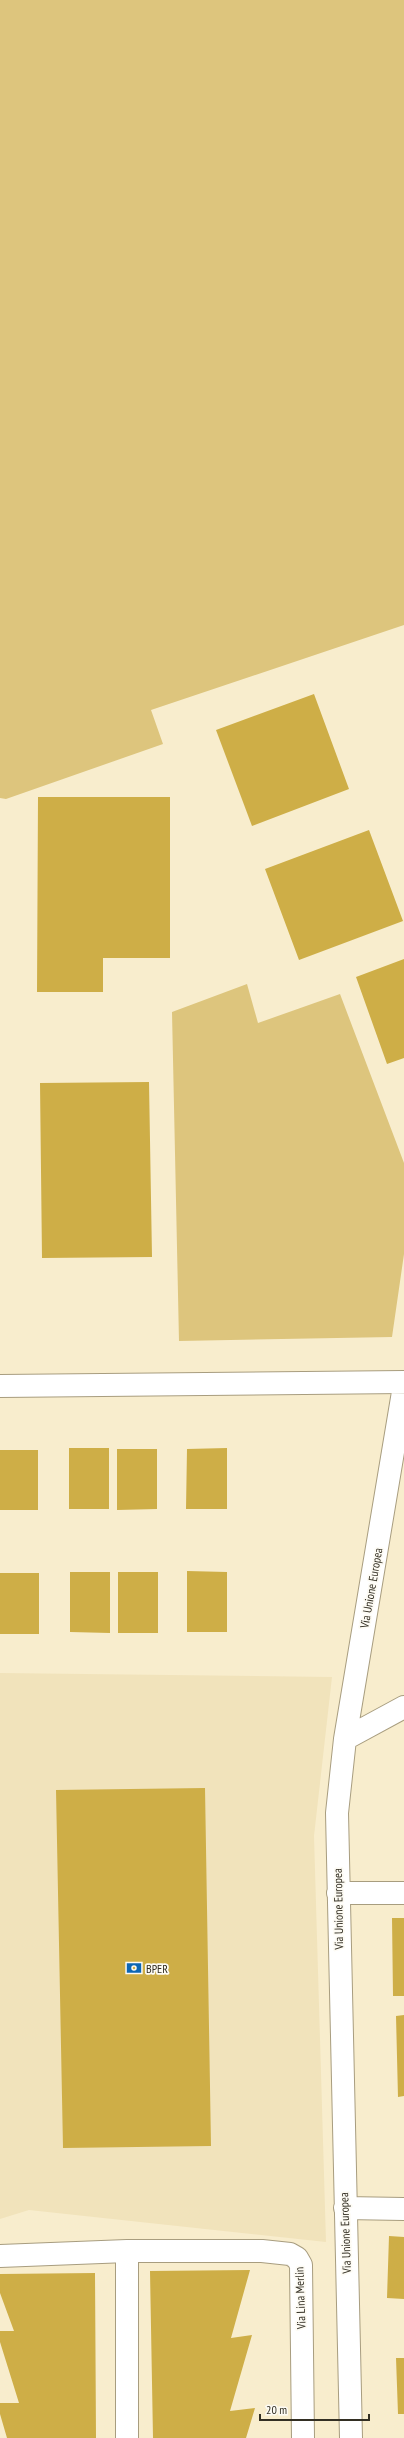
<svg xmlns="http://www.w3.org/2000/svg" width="404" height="2438" font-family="'PT Sans Narrow',sans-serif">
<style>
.built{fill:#f1e3bb}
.green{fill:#ddc57d}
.building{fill:#ceae47}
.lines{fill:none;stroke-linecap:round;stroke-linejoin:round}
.minor-casing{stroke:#a89d7f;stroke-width:24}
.minor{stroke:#fff;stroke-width:22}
.labels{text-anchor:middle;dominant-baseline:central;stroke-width:3.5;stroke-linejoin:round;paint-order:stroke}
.street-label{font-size:12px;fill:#332f23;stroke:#fdfbf4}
.poi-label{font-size:12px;fill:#332f23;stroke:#fdfbf4;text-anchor:start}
</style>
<rect width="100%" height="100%" fill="#f8edcd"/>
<path class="built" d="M0,1673L332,1677L314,1836L326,2242L29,2210L0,2219Z"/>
<path class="green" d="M0,0H404V625L151,710L163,744L6,799L0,798Z
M247,984L258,1023L340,994L404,1163V1254L392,1337L179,1341L172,1012Z"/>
<path class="building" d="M314,694L349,789L252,826L216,730Z
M38,797H170V958H103V992H37Z
M369,830L403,921L299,960L265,869Z
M404,959V1058L387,1064L356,977Z
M149,1082L152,1257L42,1258L40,1083Z
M69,1448H109V1509H69Z
M227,1448V1509H186L187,1449Z
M117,1449H157V1509L117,1510Z
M0,1450H38V1510H0Z
M187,1571L227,1572V1632H187Z
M70,1572H110V1633L70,1632Z
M118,1572H158V1633H118Z
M0,1573H39V1634H0Z
M205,1788L211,2146L63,2148L56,1790Z
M392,1918H404V1996H393Z
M404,2015V2096L398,2097L396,2016Z
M389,2236L404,2237V2299L387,2298Z
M250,2270L231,2338L252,2335L230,2411L255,2408L246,2438H153L150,2271Z
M95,2273L96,2438H7L0,2414V2403H19L0,2342V2331H14L0,2293V2274Z
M396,2358H404V2414H398Z"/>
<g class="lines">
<g class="minor-casing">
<path id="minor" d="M0,1386L404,1382
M345,1739L404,1707
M338,1893H404
M345,2208L404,2209
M0,2256L127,2251H262L290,2254L297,2258L301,2265L303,2438
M127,2438V2251
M351,2438L337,1813L345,1739L404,1386"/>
</g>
<use href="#minor" class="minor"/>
</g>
<defs>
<g id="bank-bare" transform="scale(1.2)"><path d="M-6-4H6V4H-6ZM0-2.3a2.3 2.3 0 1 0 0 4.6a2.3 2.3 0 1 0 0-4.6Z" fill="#0c66b4" stroke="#fdfbf4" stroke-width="2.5" paint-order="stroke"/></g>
</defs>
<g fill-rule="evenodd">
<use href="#bank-bare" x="134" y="1968"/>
</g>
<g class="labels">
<g class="street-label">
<text transform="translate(371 1588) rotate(-80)">Via Unione Europea</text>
<text transform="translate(338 1909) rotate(-91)">Via Unione Europea</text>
<text transform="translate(345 2233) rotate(-92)">Via Unione Europea</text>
<text transform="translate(300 2298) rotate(-92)">Via Lina Merlin</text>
</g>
<g class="poi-label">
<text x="146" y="1968">BPER</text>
</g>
</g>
<path d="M260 2414v6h109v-6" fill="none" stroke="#332f23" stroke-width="2"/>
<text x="266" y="2414" font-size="12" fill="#332f23" stroke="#fdfbf4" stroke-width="3" paint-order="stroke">20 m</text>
</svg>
